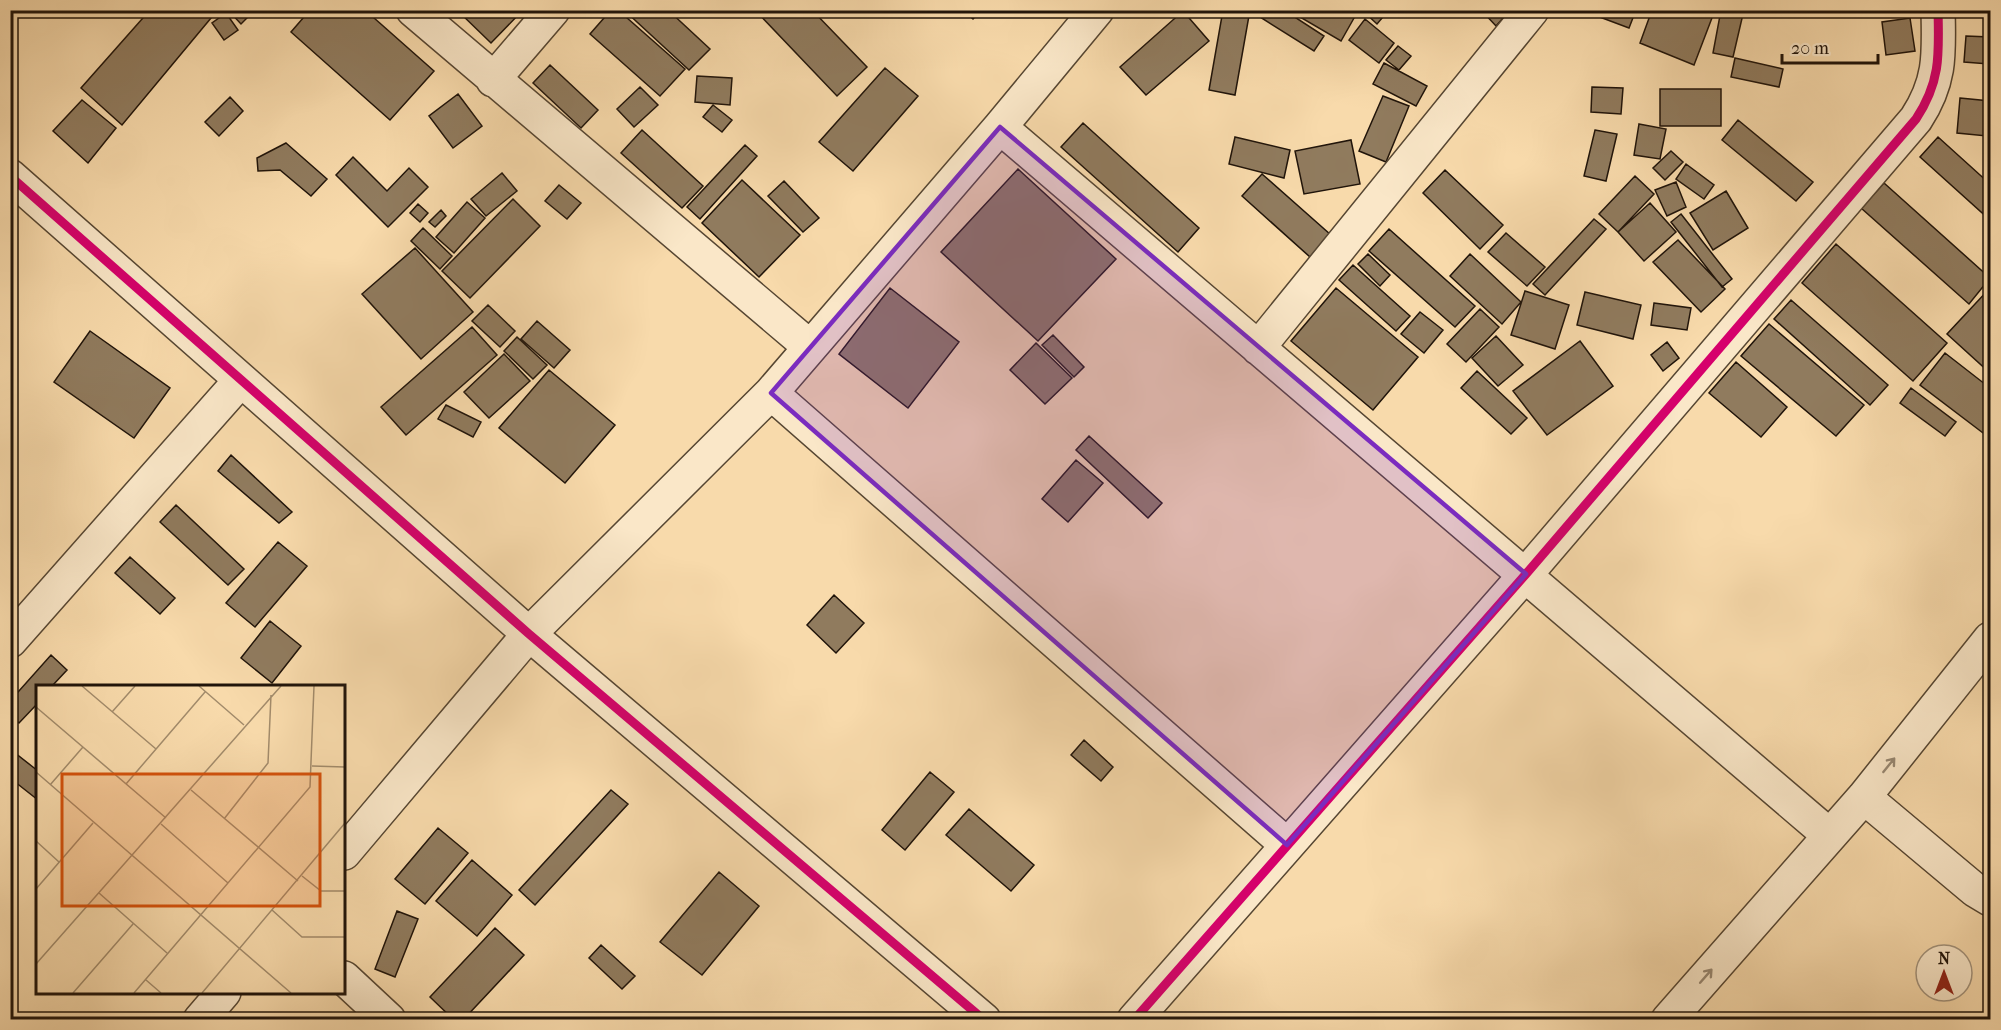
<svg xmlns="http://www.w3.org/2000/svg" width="2001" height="1030" font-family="'IM FELL French Canon',serif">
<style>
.building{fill:#907b5e;stroke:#20140a;stroke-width:1.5}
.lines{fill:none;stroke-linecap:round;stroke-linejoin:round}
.minor-casing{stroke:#564632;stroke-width:36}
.minor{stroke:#fae7c8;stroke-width:33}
.cycleway-casing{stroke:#fae7c8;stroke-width:13}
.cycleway{stroke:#d6006c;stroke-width:9}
.oneway{stroke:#988872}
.marked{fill:#7b2cbf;fill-opacity:0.2;stroke:#7b2cbf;stroke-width:4.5;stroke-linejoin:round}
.inset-road{fill:none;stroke:#a28b6b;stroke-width:1.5}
.view{fill:#d4520c;fill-opacity:0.15;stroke:#d4520c;stroke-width:3}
.inset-edge{fill:none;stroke:#20140a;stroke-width:3}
</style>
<rect width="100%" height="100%" fill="#f8daab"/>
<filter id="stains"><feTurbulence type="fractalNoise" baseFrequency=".00333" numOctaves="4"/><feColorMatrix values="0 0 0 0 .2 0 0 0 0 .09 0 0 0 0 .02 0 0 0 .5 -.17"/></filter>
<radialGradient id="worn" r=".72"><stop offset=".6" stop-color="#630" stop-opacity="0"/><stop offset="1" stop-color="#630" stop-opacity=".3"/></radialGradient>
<path class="building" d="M150,10H202L211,18L122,125L81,88Z
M228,10H255L241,24Z
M310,10H365L434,71L390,120L291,32Z
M457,10H523L491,43Z
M611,10H618L685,69L660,96L590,34Z
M624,10H668L710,49L689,70Z
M755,10H812L867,67L837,96Z
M963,10H981L973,19Z
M1223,10H1250L1235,95L1209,90Z
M1264,10H1284L1324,36L1314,51L1260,17Z
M1288,10H1357L1358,11L1341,41Z
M1362,10H1389L1377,24Z
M1481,10H1497L1504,17L1496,26Z
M1581,10H1636L1629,28Z
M1652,10H1715L1694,65L1640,43Z
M1721,10L1743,14L1733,57L1713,53Z
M1183,11L1209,41L1146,95L1120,67Z
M226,13L238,30L224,40L212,23Z
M1910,18L1915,51L1886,55L1882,22Z
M1365,19L1394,43L1379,63L1349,40Z
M1966,36L1990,37L1989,64L1964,62Z
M1398,46L1411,56L1399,70L1386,60Z
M1735,58L1783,69L1779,87L1731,77Z
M1384,63L1427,86L1416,106L1373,84Z
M550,65L598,110L581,128L533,83Z
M885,68L918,96L853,171L819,142Z
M697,76L732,78L730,105L695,102Z
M640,87L658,105L634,127L617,109Z
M1592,87L1623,88L1621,114L1591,112Z
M1660,89H1721V126H1660Z
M458,94L482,126L453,148L429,116Z
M1383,96L1409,106L1386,162L1359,151Z
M230,97L243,111L219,136L205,122Z
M1960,98L1990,101L1987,136L1957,133Z
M82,100L116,128L88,163L53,131Z
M713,105L732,120L722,132L703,117Z
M1738,120L1813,182L1796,201L1722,140Z
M1083,123L1199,228L1178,252L1061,147Z
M1639,124L1666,129L1660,159L1634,155Z
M642,130L703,186L682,208L621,153Z
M1595,130L1617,134L1606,181L1584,176Z
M1235,137L1290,150L1284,178L1229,164Z
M1938,137L1990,184V220L1920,157Z
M1351,140L1360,184L1304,194L1295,151Z
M286,143L327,179L311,196L280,170L258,171L257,158Z
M745,145L757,156L700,219L687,207Z
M1671,151L1683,162L1665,180L1653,168Z
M353,157L387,191L409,168L428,187L388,227L336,175Z
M1686,164L1714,185L1704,199L1676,179Z
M1018,169L1116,259L1038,341L941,252Z
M1445,170L1503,225L1480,249L1423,193Z
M502,173L517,191L486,216L471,199Z
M1262,174L1331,235L1310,257L1242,196Z
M1635,176L1654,194L1618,232L1599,214Z
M742,180L800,235L759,277L702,223Z
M784,181L819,218L803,232L768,196Z
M1676,182L1686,207L1667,216L1655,190Z
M1884,183L1990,278L1969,304L1861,208Z
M559,185L581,203L567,219L545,201Z
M1726,191L1748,228L1713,250L1690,213Z
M513,199L540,226L470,298L442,271Z
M467,202L485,218L454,253L436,237Z
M1650,203L1676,232L1644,261L1618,232Z
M418,204L428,213L420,222L410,213Z
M441,210L446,216L435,227L429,222Z
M1681,214L1732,279L1722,287L1671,222Z
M1594,219L1606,229L1545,295L1533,284Z
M423,228L452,256L440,269L411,241Z
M1389,229L1475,306L1455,327L1369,251Z
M1506,233L1545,267L1527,286L1488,252Z
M1678,240L1725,289L1701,312L1653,262Z
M1836,244L1947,343L1913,381L1802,283Z
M415,248L473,312L421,359L362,294Z
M1368,254L1390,275L1380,286L1358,264Z
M1470,254L1521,302L1502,324L1450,276Z
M1353,265L1410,316L1396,331L1339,280Z
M890,288L959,342L908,408L839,354Z
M1336,288L1418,357L1373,410L1291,341Z
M1989,289L1990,290V373L1947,334Z
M1525,291L1569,305L1555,349L1511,335Z
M1585,292L1641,305L1633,339L1577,325Z
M1791,300L1888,385L1870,405L1774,319Z
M1654,303L1691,308L1687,330L1651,325Z
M488,305L515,331L500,347L472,321Z
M1480,309L1499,327L1466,362L1447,344Z
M1420,312L1443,330L1424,353L1401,334Z
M537,321L570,350L554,368L521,339Z
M1769,324L1864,405L1836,436L1741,356Z
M472,327L497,355L406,435L381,407Z
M90,331L170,388L134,438L54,382Z
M1053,335L1084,367L1074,377L1042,345Z
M1496,336L1523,365L1498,386L1472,358Z
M517,337L547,365L533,379L504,351Z
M1580,341L1613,386L1547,435L1513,391Z
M1667,342L1679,358L1663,371L1651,355Z
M1036,343L1072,378L1045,404L1010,370Z
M1945,353L1990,388V431L1987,436L1920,385Z
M504,354L530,381L489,418L464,392Z
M1736,362L1787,407L1761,437L1709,393Z
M549,370L615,425L565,483L499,428Z
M1477,371L1527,418L1511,434L1461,388Z
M1911,388L1956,422L1945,436L1900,403Z
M446,405L481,422L473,437L438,419Z
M1089,436L1162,503L1148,518L1076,450Z
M231,455L292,512L279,523L218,471Z
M1076,460L1103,483L1068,522L1042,499Z
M176,505L244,569L228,585L160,522Z
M278,542L307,566L255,627L226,603Z
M130,557L175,598L160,614L115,573Z
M834,595L864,623L836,653L807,625Z
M270,621L301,646L272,683L241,658Z
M51,655L67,670L52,686H38V703L19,723L10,715V701Z
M1084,740L1113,767L1101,781L1071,755Z
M10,749L38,771V800L10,778Z
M930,772L954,792L905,850L882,830Z
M611,790L628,804L535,905L519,890Z
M969,809L1034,865L1011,891L946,835Z
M438,828L468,853L425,904L395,879Z
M472,860L512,895L477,936L436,901Z
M719,872L759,906L702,975L660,942Z
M397,911L418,919L395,977L375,969Z
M495,928L524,955L463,1020H454L430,997Z
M601,945L635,976L622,989L589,958Z"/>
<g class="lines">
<g class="minor-casing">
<path id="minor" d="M413,10L810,347
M493,80L553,10
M1000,127L1829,835
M10,176L529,634L984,1020
M1258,348L1532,10
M771,393L1287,845
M10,641L240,381
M1864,797L1975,890L1990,899
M344,853L529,634L771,393L1000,127L1097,10
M344,978L389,1020
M200,1020L224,992
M1134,1020L1526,574L1916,119C1941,81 1939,54 1938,10
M1668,1020L1864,797L1990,639"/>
</g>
<use href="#minor" class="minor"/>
<g class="cycleway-casing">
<path id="cycleway" d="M10,176L529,634L984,1020
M1134,1020L1526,574L1916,119C1941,81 1939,54 1938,10"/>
</g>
<use href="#cycleway" class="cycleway"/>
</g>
<defs><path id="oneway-shaft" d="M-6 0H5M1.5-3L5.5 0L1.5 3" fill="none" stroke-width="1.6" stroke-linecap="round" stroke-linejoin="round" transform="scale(1.5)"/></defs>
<g class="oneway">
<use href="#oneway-shaft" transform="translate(1889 765) rotate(-51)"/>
<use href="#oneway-shaft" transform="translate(1706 976) rotate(-49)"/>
</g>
<path class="marked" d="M1000,127L1526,574L1287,845L771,393Z"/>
<g transform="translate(36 685)">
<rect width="309" height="309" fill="#f8daab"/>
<path class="inset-road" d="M46,1L120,64M163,1L208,40M0,22L130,133M76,27L99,1M276,81L309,82M0,87L255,308M90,99L169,7M14,100L47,62M155,105L262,196M188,134L232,78L235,10M125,139L192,198M0,156L23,177M266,191L285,206H309M0,204L57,138M63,208L131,268M236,225L266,252H309M0,279L245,1M110,295L125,308M37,308L97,239M98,308L274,102L278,1M166,308L309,138"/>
<path class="view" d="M26,89H284V221H26Z"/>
<rect width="309" height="309" class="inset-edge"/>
</g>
<rect width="2001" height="1030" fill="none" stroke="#f8daab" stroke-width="36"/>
<rect x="12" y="12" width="1977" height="1006" fill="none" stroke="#20140a" stroke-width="3"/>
<rect x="18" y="18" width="1965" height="994" fill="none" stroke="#20140a" stroke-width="1.5"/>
<g transform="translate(1944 973)"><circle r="28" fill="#fae7c8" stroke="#a3937c" stroke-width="1.5"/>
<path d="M0-4.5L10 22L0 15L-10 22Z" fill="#8f2418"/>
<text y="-9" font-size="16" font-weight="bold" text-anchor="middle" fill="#20140a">N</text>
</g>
<path d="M1782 54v9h96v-9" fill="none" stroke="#20140a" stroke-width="3"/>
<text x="1791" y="54" font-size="18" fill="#20140a" stroke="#fae7c8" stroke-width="4.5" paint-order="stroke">20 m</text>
<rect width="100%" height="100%" filter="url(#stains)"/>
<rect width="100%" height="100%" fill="url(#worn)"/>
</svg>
